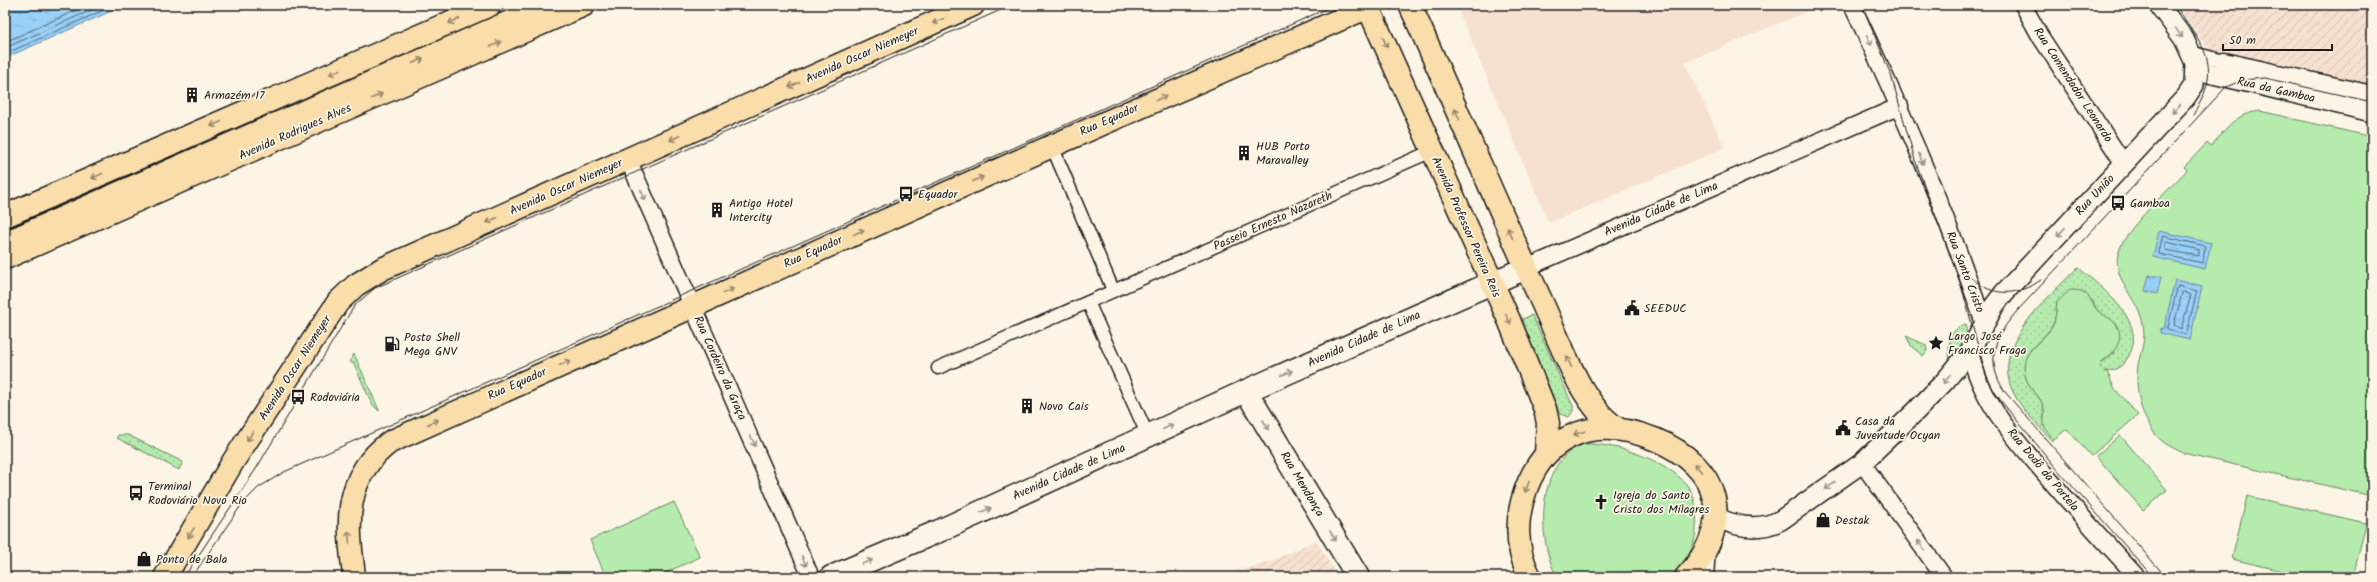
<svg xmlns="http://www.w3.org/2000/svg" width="2377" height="582" font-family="Kalam,sans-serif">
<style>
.built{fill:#f6e1d0}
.industrial{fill:url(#industrial-furrows)}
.grass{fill:url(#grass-dots);stroke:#688464}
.park{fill:#b5ebad;stroke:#688464}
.water{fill:url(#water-ripples);stroke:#6788a0}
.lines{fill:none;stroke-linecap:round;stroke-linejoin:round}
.shore{stroke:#4e6474;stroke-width:1}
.pedestrian-casing{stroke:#1c1c1c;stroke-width:15}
.minor-casing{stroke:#1c1c1c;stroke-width:19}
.tertiary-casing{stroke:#1c1c1c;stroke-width:22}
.secondary-casing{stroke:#1c1c1c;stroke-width:25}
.primary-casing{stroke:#1c1c1c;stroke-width:25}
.trunk-casing{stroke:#1c1c1c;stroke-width:25}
.pedestrian{stroke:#fcf5e5;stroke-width:12}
.minor{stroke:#fcf5e5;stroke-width:16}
.tertiary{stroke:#fcf5e5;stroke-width:19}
.secondary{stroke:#fcf5e5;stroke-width:22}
.primary{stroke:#f9ddab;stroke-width:22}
.trunk{stroke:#f9ddab;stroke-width:22}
.tram{stroke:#1c1c1c;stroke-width:1}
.oneway{stroke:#96866b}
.oneway2{stroke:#97938b}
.labels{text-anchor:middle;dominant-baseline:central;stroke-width:3.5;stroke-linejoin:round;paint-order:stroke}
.street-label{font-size:12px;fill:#1c1c1c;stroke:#fcf5e5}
.poi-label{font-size:12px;fill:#1c1c1c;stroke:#fcf5e5;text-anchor:start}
</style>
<defs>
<pattern id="industrial-furrows" width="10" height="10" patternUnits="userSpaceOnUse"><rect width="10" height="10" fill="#f6e1d0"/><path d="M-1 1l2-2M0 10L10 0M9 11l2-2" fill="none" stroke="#d2c0b2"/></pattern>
<pattern id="grass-dots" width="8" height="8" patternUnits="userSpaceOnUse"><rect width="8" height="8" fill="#b5ebad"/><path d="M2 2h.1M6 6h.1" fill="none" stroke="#9bc994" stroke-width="1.8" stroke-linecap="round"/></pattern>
<pattern id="water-ripples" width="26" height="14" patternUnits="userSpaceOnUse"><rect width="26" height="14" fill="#99d0f8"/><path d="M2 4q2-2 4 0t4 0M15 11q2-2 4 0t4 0" fill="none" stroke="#83b2d4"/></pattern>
</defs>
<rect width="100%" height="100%" fill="#fcf5e5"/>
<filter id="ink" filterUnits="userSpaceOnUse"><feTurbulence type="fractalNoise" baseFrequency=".025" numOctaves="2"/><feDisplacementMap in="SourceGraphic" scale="8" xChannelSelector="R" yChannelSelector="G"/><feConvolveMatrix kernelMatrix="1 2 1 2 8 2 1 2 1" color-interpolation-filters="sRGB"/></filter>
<g filter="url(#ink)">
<path class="built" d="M1456,5H1805L1808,11L1685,63L1725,148L1549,223Z"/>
<path class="industrial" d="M2177,5H2372V90L2210,52Z
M1316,540L1338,577H1230L1229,574L1272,561Z"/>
<path class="grass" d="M2078,267C2102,289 2155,325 2124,363C2120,368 2109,373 2102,371L2099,365L2114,353L2103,315L2097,310L2092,300L2057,302C2056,310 2056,319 2052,326C2042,342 2020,351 2025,374C2027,387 2037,392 2042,403C2048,418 2037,422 2054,439L2052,441C2039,426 2023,411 2014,394C1988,345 2048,299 2078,267Z
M1532,315L1573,406V411L1569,417L1560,414L1518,321Z
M1966,324C1969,337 1959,352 1950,362C1947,346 1949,328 1966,324Z
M1906,336L1926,345L1927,351L1923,356L1912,347Z
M354,354L379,410V411L372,404L354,364L350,362Z
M118,435H128L183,462L179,470L117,438Z"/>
<path class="park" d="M2260,111L2372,137V496L2183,453C2176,449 2168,446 2162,441C2142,424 2134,390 2138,365C2141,351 2146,339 2143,324C2138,297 2108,277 2120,248C2130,224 2168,191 2187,170L2184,167L2207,143L2211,146C2227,128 2234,114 2260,111Z
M2070,290C2091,290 2087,298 2097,310C2102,315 2108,317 2113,321C2128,337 2115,353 2101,362L2100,368L2105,372L2107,371L2114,388L2138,415L2091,456L2067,429L2054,439C2036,422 2049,419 2042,403C2037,392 2027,387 2025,374C2019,349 2046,342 2054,323C2056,316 2056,309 2057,302Z
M2120,435L2167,490L2143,510L2096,456Z
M1584,444C1616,443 1671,461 1689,488C1697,501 1697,515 1696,530C1695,548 1684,566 1671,577H1557C1536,539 1536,460 1584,444Z
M2247,496L2366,523L2353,577H2308L2232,559Z
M674,502L700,557L656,577H606L590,540Z"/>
<path class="water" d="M5,5H125L5,58Z
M2159,231L2211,243L2205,269L2153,257Z
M2149,275L2161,277L2157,294L2145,291Z
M2175,280L2202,286L2190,340L2160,333L2161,328L2164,329Z"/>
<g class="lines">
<path class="shore" d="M5,42L88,5
M5,48L103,5
M5,54L115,5
M2163,236L2205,246L2203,263L2159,254Z
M2167,242L2199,250V256L2165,250V244Z
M2178,286L2197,291L2186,335L2168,329Z
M2184,292L2191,295L2181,329L2174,325L2182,293Z"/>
<g class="pedestrian-casing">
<path id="pedestrian" d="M2190,52L2224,61
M1052,146L1113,290
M1088,302L1148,436
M938,368L1432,151"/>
</g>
<g class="minor-casing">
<path id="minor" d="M1852,5C1901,109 1948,215 1984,324
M2023,5L2040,36L2124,164
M2224,61L2372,94
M628,159L811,577
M1526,268L1900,106
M1970,351C1980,403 2018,442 2051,481C2079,514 2108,545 2137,577
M1862,463L1944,577
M1705,577L1707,549"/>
</g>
<g class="tertiary-casing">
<path id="tertiary" d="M2159,5L2184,39L2195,63L2209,73L2372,112
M1716,517C1738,528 1760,531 1781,520L1862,463L1916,411L1945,381L1970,351L1994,306L2004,293L2186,97L2194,85L2195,63"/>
</g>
<g class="secondary-casing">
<path id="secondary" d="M1246,391L1358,577
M831,577L939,531L1246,391L1526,268"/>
</g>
<g class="primary-casing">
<path id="primary" d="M1367,5L1509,320L1545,409L1548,423L1546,453
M1410,5C1454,102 1495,201 1540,298C1559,338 1580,405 1617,428
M5,258L584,5
M354,575C347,523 343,477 390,442L1052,146L1373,5
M165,577L234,460L338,302L356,285L382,269L973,5
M1530,577C1515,548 1515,520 1526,489C1548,430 1598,417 1654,439C1721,466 1736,523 1686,577"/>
</g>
<g class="trunk-casing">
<path id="trunk" d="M5,216L490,5
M5,243L548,5
M354,575L355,577"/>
</g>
<use href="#pedestrian" class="pedestrian"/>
<use href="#minor" class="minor"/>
<use href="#tertiary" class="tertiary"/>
<use href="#secondary" class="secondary"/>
<use href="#primary" class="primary"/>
<use href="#trunk" class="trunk"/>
<path class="tram" d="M1862,5L1891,75L1915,160L1961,285L1988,382L2001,401L2057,469L2153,577
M2175,5C2204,47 2224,66 2193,115
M1954,255C1974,290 2004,305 2041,280
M184,577L256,469L348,316L355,305L375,288L1012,5
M192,577L242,504L258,488L284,472L1335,5
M2166,577L2005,392C1984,360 1995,336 2018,310L2226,87L2243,80L2265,78L2372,102"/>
</g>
<defs><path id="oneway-shaft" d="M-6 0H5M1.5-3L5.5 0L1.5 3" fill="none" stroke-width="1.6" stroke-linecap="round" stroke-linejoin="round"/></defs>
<g class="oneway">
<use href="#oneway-shaft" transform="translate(454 21) rotate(156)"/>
<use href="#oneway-shaft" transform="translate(938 21) rotate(156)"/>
<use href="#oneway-shaft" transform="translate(1385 42) rotate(66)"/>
<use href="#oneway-shaft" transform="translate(496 44) rotate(-24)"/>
<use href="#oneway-shaft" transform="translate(418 61) rotate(-23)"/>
<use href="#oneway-shaft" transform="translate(335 72) rotate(156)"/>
<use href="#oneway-shaft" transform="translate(794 85) rotate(156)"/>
<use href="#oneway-shaft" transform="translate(377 96) rotate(-24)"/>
<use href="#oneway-shaft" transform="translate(1161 98) rotate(-24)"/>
<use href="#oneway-shaft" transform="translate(1457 114) rotate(-113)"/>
<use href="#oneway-shaft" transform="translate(216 124) rotate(156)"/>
<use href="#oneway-shaft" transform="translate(675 138) rotate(156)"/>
<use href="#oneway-shaft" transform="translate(97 176) rotate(156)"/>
<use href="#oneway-shaft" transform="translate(978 179) rotate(-24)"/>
<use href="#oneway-shaft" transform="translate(492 220) rotate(156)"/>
<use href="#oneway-shaft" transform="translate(859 232) rotate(-24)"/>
<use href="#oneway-shaft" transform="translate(1510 233) rotate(-115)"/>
<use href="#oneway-shaft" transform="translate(728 291) rotate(-24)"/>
<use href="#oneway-shaft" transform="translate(1508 319) rotate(66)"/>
<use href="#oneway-shaft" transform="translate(1569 362) rotate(-115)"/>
<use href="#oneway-shaft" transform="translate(565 363) rotate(-24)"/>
<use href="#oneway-shaft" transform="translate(433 422) rotate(-24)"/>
<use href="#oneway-shaft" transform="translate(1579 433) rotate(163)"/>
<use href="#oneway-shaft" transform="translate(250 436) rotate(123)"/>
<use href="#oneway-shaft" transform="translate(1698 468) rotate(-131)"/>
<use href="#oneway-shaft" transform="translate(1527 487) rotate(111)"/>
<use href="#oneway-shaft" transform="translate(191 533) rotate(120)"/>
<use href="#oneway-shaft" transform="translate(349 537) rotate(-94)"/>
</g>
<g class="oneway2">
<use href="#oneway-shaft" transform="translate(2179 33) rotate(55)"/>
<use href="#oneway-shaft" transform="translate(1869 40) rotate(65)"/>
<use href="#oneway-shaft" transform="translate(2176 109) rotate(134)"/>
<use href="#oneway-shaft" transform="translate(1921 159) rotate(68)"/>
<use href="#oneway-shaft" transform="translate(643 195) rotate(67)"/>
<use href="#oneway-shaft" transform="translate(2061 232) rotate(133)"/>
<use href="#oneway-shaft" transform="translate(1287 373) rotate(-24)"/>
<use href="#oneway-shaft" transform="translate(1947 379) rotate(130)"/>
<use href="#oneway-shaft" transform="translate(1266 425) rotate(59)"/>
<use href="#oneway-shaft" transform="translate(1168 427) rotate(-25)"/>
<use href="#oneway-shaft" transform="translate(753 441) rotate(66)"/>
<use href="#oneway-shaft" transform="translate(1830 486) rotate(145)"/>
<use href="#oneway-shaft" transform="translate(986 510) rotate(-24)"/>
<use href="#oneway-shaft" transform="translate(1333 536) rotate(59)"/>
<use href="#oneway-shaft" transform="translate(1921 545) rotate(-126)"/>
<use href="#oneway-shaft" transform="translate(804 561) rotate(67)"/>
<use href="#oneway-shaft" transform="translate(867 562) rotate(-23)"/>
</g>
</g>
<defs>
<g id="building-bare" transform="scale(1.2)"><path d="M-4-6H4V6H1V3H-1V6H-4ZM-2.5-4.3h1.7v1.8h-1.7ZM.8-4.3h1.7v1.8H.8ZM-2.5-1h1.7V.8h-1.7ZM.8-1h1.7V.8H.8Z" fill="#1c1c1c" stroke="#fcf5e5" stroke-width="2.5" paint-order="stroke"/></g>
<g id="bus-bare" transform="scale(1.2)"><path d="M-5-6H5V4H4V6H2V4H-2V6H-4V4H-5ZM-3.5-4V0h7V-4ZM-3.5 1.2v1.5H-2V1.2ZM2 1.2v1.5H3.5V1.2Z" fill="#1c1c1c" stroke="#fcf5e5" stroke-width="2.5" paint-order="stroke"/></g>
<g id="civic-bare" transform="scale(1.2)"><path d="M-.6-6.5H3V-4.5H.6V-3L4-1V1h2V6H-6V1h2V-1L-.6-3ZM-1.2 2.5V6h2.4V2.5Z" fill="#1c1c1c" stroke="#fcf5e5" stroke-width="2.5" paint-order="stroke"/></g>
<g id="sight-bare" transform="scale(1.2)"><path d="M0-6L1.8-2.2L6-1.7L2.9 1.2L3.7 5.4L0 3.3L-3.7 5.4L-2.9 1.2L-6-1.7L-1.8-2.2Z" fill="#1c1c1c" stroke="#fcf5e5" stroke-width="2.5" paint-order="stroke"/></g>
<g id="fuel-bare" transform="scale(1.2)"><path d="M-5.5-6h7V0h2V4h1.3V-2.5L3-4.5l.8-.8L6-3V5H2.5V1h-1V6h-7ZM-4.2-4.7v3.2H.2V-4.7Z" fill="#1c1c1c" stroke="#fcf5e5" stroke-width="2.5" paint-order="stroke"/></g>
<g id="church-bare" transform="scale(1.2)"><path d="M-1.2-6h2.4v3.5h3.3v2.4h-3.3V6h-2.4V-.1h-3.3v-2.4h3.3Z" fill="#1c1c1c" stroke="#fcf5e5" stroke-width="2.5" paint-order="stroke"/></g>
<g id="shop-bare" transform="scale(1.2)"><path d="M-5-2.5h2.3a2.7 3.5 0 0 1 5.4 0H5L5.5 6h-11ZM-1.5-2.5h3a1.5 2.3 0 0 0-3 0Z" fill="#1c1c1c" stroke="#fcf5e5" stroke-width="2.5" paint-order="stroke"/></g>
</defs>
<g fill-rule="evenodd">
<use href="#building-bare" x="192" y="95"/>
<use href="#building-bare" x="1244" y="153"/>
<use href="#bus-bare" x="906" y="194"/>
<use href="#bus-bare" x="2118" y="203"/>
<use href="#building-bare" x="717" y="210"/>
<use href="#civic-bare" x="1632" y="308"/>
<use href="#sight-bare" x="1936" y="343"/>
<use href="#fuel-bare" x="392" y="344"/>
<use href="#bus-bare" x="298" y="397"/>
<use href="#building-bare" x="1027" y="406"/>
<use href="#civic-bare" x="1843" y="428"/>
<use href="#bus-bare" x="136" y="493"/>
<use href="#church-bare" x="1601" y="502"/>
<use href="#shop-bare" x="1823" y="520"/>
<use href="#shop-bare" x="144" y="559"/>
</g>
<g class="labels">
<g class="street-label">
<text transform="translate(862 55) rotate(-24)">Avenida Oscar Niemeyer</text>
<text transform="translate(2073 85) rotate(57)">Rua Comendador Leonardo</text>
<text transform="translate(2276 90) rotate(13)">Rua da Gamboa</text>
<text transform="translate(1109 120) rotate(-24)">Rua Equador</text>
<text transform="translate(295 132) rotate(-24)">Avenida Rodrigues Alves</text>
<text transform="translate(566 187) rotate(-24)">Avenida Oscar Niemeyer</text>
<text transform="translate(2095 195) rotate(-47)">Rua União</text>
<text transform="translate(1661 209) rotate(-23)">Avenida Cidade de Lima</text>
<text transform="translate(1273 221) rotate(-24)">Passeio Ernesto Nazareth</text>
<text transform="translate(1466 227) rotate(66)">Avenida Professor Pereira Reis</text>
<text transform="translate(813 252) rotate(-24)">Rua Equador</text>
<text transform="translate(1965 272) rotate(69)">Rua Santo Cristo</text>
<text transform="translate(1364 339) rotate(-24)">Avenida Cidade de Lima</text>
<text transform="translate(295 368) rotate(-57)">Avenida Oscar Niemeyer</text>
<text transform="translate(720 368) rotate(66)">Rua Cordeiro da Graça</text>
<text transform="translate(517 384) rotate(-24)">Rua Equador</text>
<text transform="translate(2043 470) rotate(50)">Rua Dodô da Portela</text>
<text transform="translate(1069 472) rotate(-24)">Avenida Cidade de Lima</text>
<text transform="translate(1302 484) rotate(59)">Rua Mendonça</text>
</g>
<g class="poi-label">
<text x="204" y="95">Armazém 17</text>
<text x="1256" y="146">HUB Porto<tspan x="1256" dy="14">Maravalley</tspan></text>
<text x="918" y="194">Equador</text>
<text x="729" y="203">Antigo Hotel<tspan x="729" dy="14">Intercity</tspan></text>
<text x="2130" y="203">Gamboa</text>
<text x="1644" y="308">SEEDUC</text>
<text x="1948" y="336">Largo José<tspan x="1948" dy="14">Francisco Fraga</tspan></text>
<text x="404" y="337">Posto Shell<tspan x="404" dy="14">Mega GNV</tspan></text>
<text x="310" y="397">Rodoviária</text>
<text x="1039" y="406">Novo Cais</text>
<text x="1855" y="421">Casa da<tspan x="1855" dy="14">Juventude Ocyan</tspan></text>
<text x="148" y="486">Terminal<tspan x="148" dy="14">Rodoviário Novo Rio</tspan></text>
<text x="1613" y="495">Igreja do Santo<tspan x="1613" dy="14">Cristo dos Milagres</tspan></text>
<text x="1835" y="520">Destak</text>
<text x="156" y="559">Ponto de Bala</text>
</g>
</g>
<rect width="2377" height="582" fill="none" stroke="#fcf5e5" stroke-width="20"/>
<rect x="10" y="10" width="2357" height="562" fill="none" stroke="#1c1c1c" stroke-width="1.5" filter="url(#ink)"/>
<path d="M2223 44v6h109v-6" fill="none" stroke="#1c1c1c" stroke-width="2"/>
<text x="2229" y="44" font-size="12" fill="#1c1c1c" stroke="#fcf5e5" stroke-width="3" paint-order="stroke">50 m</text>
</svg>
